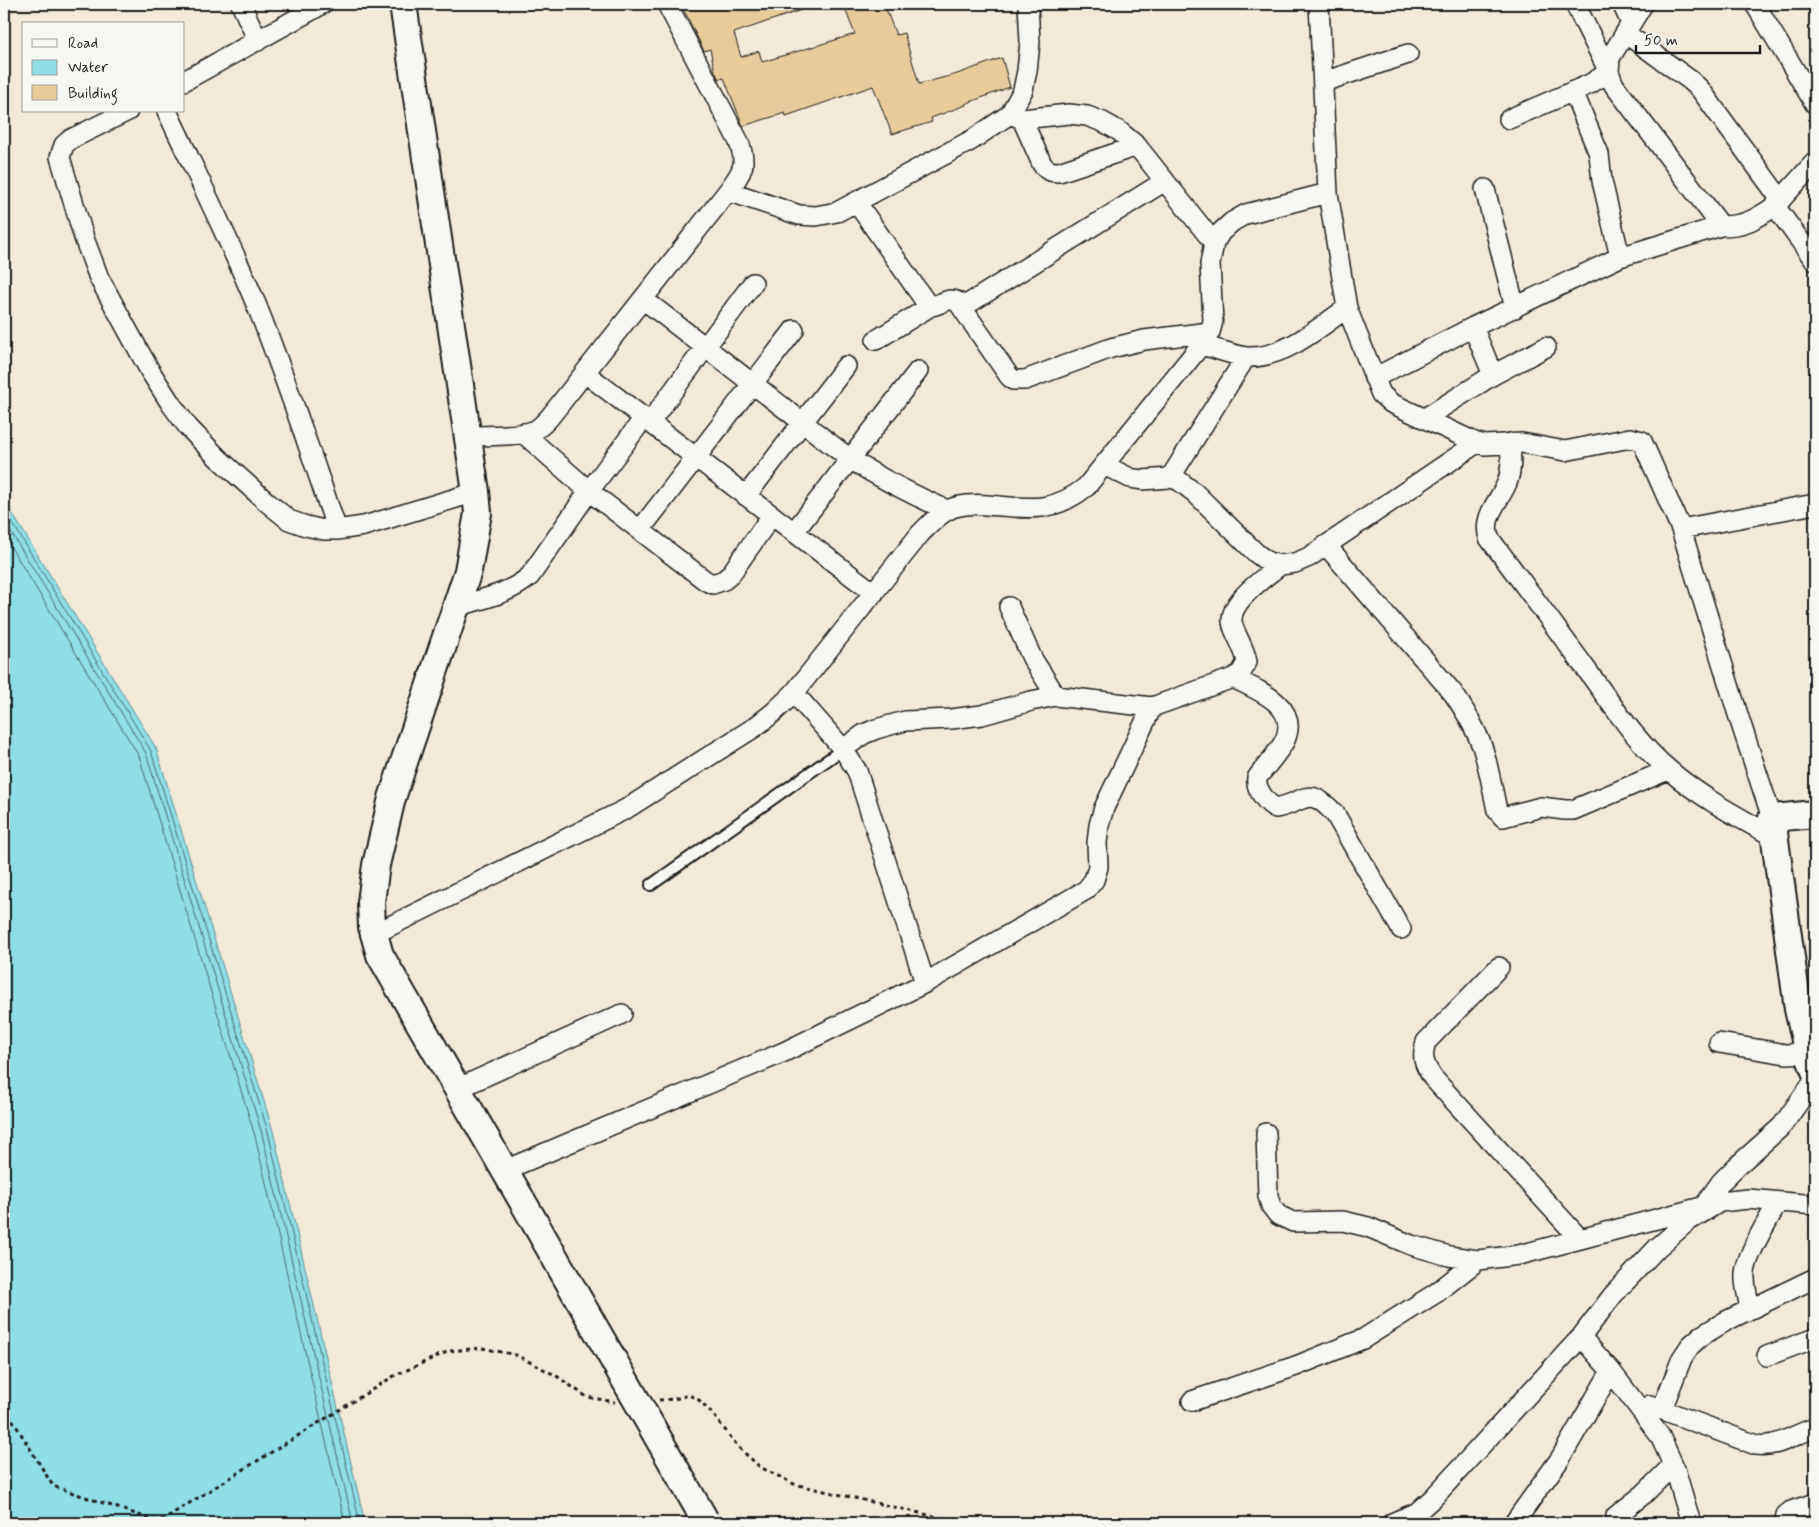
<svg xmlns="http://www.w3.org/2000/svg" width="1819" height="1527" font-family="Mynerve,sans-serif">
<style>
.water{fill:#8ddee5;stroke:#609095}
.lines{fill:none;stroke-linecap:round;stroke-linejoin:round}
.shore{stroke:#496a6c;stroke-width:1}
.building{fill:#e7cb9b;stroke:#1c1c1c}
.lane-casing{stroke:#1c1c1c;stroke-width:14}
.street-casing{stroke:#1c1c1c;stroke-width:22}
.secondary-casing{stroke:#1c1c1c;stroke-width:30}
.path{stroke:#1c1c1c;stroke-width:3;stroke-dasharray:4 4;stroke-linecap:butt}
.lane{stroke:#f6f6f2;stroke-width:10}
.street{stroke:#f6f6f2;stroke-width:19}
.secondary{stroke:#f6f6f2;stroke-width:26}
.secondary-bridge-casing{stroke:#1c1c1c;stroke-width:30;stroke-linecap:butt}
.secondary-bridge{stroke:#f6f6f2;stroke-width:26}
</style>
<rect width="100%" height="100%" fill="#f2e9d8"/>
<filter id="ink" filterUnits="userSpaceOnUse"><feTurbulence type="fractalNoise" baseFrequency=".02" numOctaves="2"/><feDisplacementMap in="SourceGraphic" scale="10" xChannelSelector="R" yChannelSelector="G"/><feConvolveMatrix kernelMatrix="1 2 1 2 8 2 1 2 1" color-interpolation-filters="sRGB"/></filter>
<g filter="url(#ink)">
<path class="water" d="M4,500L156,748L273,1131L365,1523H4Z"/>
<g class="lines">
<path class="shore" d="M4,509L151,751L268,1132L360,1523
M4,521L146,753L262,1134L353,1523
M4,536L139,756L255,1136L345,1523"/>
</g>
<path class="building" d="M681,4H813V6L734,33L741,57L759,51L762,62L855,34L843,4H884L896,35L904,33L919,84L957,74L1002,58L1010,87L965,104L966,105L931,118L932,122L892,134L873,86L786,116L785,113L743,126L724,78L719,79L715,72L710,49L704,51Z"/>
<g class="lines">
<g class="lane-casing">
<path id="lane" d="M651,885L843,749"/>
</g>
<g class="street-casing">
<path id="street" d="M241,4L258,41
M1319,4L1328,193L1347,308L1381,394L1391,403L1477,443L1485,445L1522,443L1565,451L1630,438L1642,441L1681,529
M1622,4L1631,23
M1643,4L1610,58L1609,72L1614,85L1721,226
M1755,4L1815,104
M1625,33L1690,80L1700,89L1781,200
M184,81L314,9L322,4
M1323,82L1408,54
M1573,91L1599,154L1602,181L1620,257
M128,111L71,139L64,145L60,157L84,238L99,278L150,371L171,404L188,427L218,458L268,503L289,520L306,526L324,530H337L364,526L476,492
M167,111C197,175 229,239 256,304C286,378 311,454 337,530
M1010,114L1022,119L1069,114L1087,116L1103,122L1119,131L1137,146L1214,243
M1022,119L1042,164C1047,171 1051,172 1059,172L1137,146
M1509,119L1590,84L1609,72L1575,4
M1815,162L1775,206L1815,261
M1485,189L1515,308
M728,191L799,215L816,216L837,212L972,140L1010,114L1023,90L1027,71L1030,42L1028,4
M857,203L925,301L931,306C941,305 948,296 958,302L1009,376L1013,380H1025L1111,348L1144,340L1210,332
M643,299L850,459C881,479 913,495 947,510
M963,307L1165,181
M1473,327L1493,375
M876,340L931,306
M1201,345C1215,348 1232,355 1246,357C1284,359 1318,328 1347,308
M585,373L874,593
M1374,378L1473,327L1620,257L1721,226C1745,226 1756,219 1775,206
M1425,418L1493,375L1546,347
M650,422L753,283
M523,433L589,491L706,581L713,584L724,580L730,575L772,515
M468,436C486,435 517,437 533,431C539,429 544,423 549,418L728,191C743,171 748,164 738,140L667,4
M1510,443C1511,456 1512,470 1507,483C1499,502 1482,516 1489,538C1523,583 1556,628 1589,673C1613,706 1637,743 1669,770C1700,797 1738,817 1774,837
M1104,465L1130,478L1142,480L1170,478L1178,480L1195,493L1256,553L1268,562L1280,565L1295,563L1309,557L1477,443
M1170,478L1246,357
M746,496L846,366
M640,530L794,330
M794,532L918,371
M1326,545L1453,693C1466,712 1479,733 1485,756C1490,774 1493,792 1497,810L1503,817L1541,807L1565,810H1573L1668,770
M456,607C481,599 510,594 530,576L589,491L644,418
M1009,607L1032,658L1056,696
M1233,678C1257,690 1300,705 1285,740C1279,752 1265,767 1257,778C1255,789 1267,804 1276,808C1307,802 1307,784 1335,814L1401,929
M794,693L843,749L857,771L925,983
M843,749L864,734L876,729L905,721L951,719L982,715L1031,701L1056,696L1152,707L1233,678L1241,673L1247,662C1245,649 1237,638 1233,626C1225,603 1265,578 1280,565
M1772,818L1740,721L1681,529L1815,504
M374,934L626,809L755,727L774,712L794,693L920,534C928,526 936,517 946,511C958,504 974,504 987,505C1028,508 1052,514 1086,487L1201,345L1210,332L1213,321L1210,264L1214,243L1221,232L1232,222L1246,214L1328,193
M1499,967L1426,1042C1421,1057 1424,1065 1433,1078L1580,1239
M1719,1043L1786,1054L1808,1053
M459,1088L622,1014
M1266,1133L1268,1196L1271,1206L1278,1215L1293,1222L1343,1221L1368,1227L1411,1245L1449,1256L1478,1260L1519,1255L1702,1207
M505,1170L784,1052L925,983L1086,890L1094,880L1098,867L1097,843L1099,825L1104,808L1152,707
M1704,1206L1721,1182L1736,1167L1782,1126L1815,1079
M1750,1308C1748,1297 1744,1285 1745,1273C1747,1253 1768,1221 1778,1202
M1581,1337L1611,1371L1660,1436L1675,1469L1691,1523
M1767,1356L1815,1338
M1192,1401L1296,1366L1363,1339L1436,1293L1478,1260
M1650,1405L1756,1445C1779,1448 1794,1434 1815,1428
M1662,1409L1682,1358L1690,1346L1701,1336L1726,1321L1815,1278
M1616,1516L1644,1494L1673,1465
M1392,1523L1416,1513L1433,1498L1581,1337L1613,1295L1657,1248L1687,1222L1720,1202L1748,1199L1815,1205
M1514,1523L1560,1459L1611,1371
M1784,1523L1786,1515L1791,1511L1815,1503"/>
</g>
<g class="secondary-casing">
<path id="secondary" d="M403,4L476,492L478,513L468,571L392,798L376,865L371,902L372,927L380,955L531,1216
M1815,814L1772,818L1798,1009L1808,1053L1815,1071"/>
</g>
<path class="path" d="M659,1400L674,1399L689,1395L699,1400L712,1413L739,1448L760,1467L794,1484L963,1523
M4,1406L53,1486L159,1522L394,1376L449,1351L482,1348L516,1355L555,1375L587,1397L615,1402"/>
<use href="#lane" class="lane"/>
<use href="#street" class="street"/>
<use href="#secondary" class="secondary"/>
<g class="secondary-bridge-casing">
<path id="secondary-bridge" d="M531,1216L705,1520"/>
</g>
<use href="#secondary-bridge" class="secondary-bridge"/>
</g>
</g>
<rect width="1819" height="1527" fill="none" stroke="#f6f6f2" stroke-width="20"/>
<rect x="10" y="10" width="1799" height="1507" fill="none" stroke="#1c1c1c" stroke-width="2" filter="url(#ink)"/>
<rect x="22" y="22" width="162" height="90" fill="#f6f6f2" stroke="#9f9f9c"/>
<rect x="32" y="39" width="25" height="8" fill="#f6f6f2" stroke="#9f9f9c"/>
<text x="68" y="48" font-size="15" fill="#1c1c1c">Road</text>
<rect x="32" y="60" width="25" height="15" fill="#8ddee5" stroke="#9f9f9c"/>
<text x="68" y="72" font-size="15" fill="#1c1c1c">Water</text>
<rect x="32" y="85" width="25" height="15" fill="#e7cb9b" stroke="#9f9f9c"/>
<text x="68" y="98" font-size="15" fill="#1c1c1c">Building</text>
<path d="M1636 45v8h124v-8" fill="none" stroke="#1c1c1c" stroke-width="2.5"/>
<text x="1644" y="45" font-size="15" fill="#1c1c1c" stroke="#f6f6f2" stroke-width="4" paint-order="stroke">50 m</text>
</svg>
